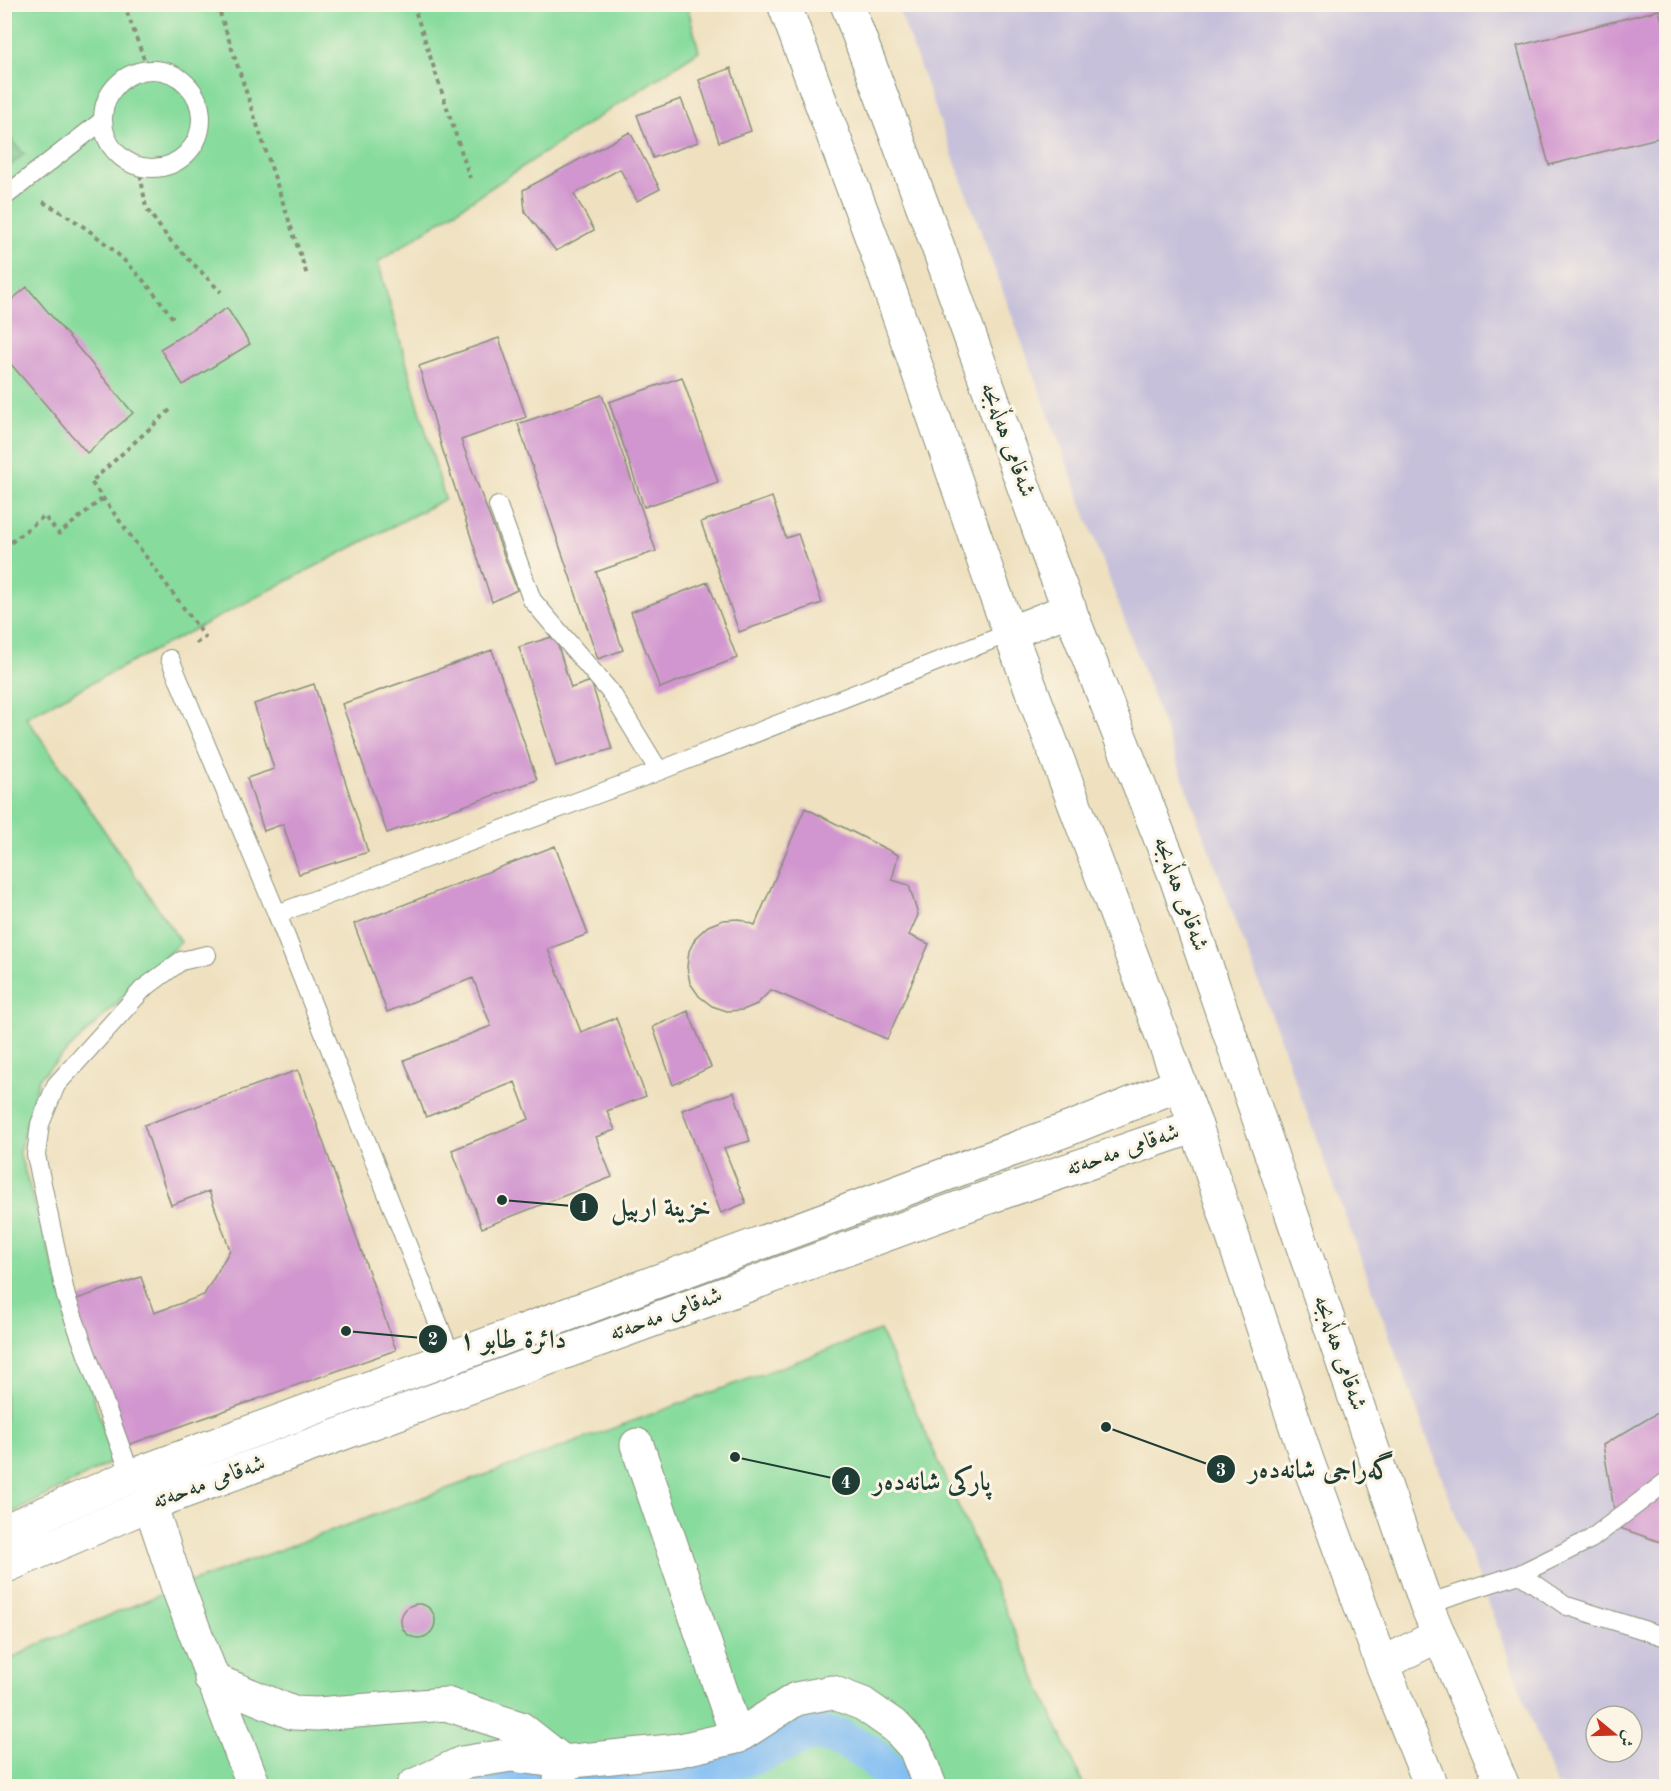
<svg xmlns="http://www.w3.org/2000/svg" width="1671" height="1791" font-family="'Old Standard TT',Amiri,serif">
<style>
.industrial{fill:#c6c0da;fill-rule:evenodd}
.green{fill:#87db9d;stroke:#538c68;stroke-width:1.5}
.forest{fill:#6dbb84;stroke:#467c5c;stroke-width:1.5}
.lines{fill:none;stroke-linecap:round;stroke-linejoin:round}
.canal{stroke:#81bdf3;stroke-width:38}
.building{fill:#d196cf}
.lane-casing{stroke:#878f7a;stroke-width:20}
.street-casing{stroke:#878f7a;stroke-width:35}
.secondary-casing{stroke:#878f7a;stroke-width:35}
.primary-casing{stroke:#878f7a;stroke-width:35}
.path{stroke:#878f7a;stroke-width:4;stroke-dasharray:4.5 4.5;stroke-linecap:butt}
.lane{stroke:#fff;stroke-width:18}
.street{stroke:#fff;stroke-width:33}
.secondary{stroke:#fff;stroke-width:33}
.primary{stroke:#fff;stroke-width:33}
.labels{text-anchor:middle;dominant-baseline:central;stroke-width:6;stroke-linejoin:round;paint-order:stroke}
.street-label{font-size:24px;fill:#1f3d34;stroke:#fcf5e5}
.leader{fill:none;stroke:#1f3d34;stroke-width:2}
.callout-dot{fill:#1f3d34;stroke:#fcf5e5;stroke-width:2}
.mark-label{font-size:18px;text-anchor:middle;font-weight:bold;fill:#fff}
.callout-label{font-size:26px;text-anchor:middle;font-weight:bold;fill:#1f3d34;stroke:#fcf5e5;stroke-width:6;stroke-linejoin:round;paint-order:stroke}
</style>
<rect width="100%" height="100%" fill="#fcf5e5"/>
<filter id="ink" filterUnits="userSpaceOnUse"><feTurbulence type="fractalNoise" baseFrequency=".0167" numOctaves="2"/><feDisplacementMap in="SourceGraphic" scale="12" xChannelSelector="R" yChannelSelector="G"/><feConvolveMatrix kernelMatrix="1 2 1 2 8 2 1 2 1" color-interpolation-filters="sRGB"/></filter>
<filter id="wash" filterUnits="userSpaceOnUse"><feTurbulence type="fractalNoise" baseFrequency=".008" numOctaves="4" result="noise"/><feDisplacementMap in="SourceGraphic" scale="24" xChannelSelector="R" yChannelSelector="G"/><feGaussianBlur stdDeviation="1.35" result="paint"/><feColorMatrix in="noise" values="0 0 0 0 0 0 0 0 0 0 0 0 0 0 0 0 0 1.4 0 .05"/><feComposite in="paint" operator="in"/></filter>
<g filter="url(#wash)">
<rect width="100%" height="100%" fill="#efe1c0"/>
<path class="industrial" d="M897,5H1666V1786H1556ZM1596,1716H1632V1752H1596Z"/>
<path class="green" d="M5,5H687L699,51L378,262L445,499L26,717L181,942L39,1078L19,1152L113,1461L5,1517Z
M880,1331L1084,1786H5V1662L40,1644L191,1582Z"/>
<path class="forest" d="M4,131L24,154L5,170H4Z"/>
<g class="lines">
<path class="canal" d="M469,1786L522,1778L603,1781L647,1779L751,1757L812,1732L838,1737L866,1751L885,1768L896,1786"/>
</g>
<g id="blocks">
<path class="building" d="M1659,10L1666,36V136L1549,165L1517,46Z
M731,68L751,131L719,142L699,80Z
M681,99L698,142L653,158L637,115Z
M630,132L660,189L637,201L620,169L574,194L594,230L556,251L525,212L523,190Z
M27,287L133,413L87,453L4,356V306Z
M227,308L250,344L183,385L160,349Z
M499,338L526,417L461,440L517,590L492,602L442,448L419,366Z
M682,377L718,482L644,507L609,402Z
M602,395L656,551L596,572L623,650L598,659L518,424Z
M772,497L786,538L798,534L822,603L739,632L701,522Z
M708,582L737,658L660,688L631,612Z
M555,636L571,688L591,681L612,749L556,766L519,647Z
M492,650L537,780L387,833L342,704Z
M314,684L368,852L299,874L283,824L264,831L247,778L274,769L254,704Z
M805,808L898,855L892,880L909,885L918,915L909,935L929,944L887,1039L771,990L757,1004L743,1010L727,1011L712,1006L699,996L690,983L687,967L689,951L696,937L708,926L723,920L739,919L755,925Z
M555,846L588,934L548,949L581,1032L616,1018L646,1096L607,1111L615,1130L596,1137L612,1177L482,1228L452,1150L529,1119L515,1082L426,1117L404,1060L491,1026L473,978L387,1012L354,924Z
M688,1011L711,1067L673,1085L653,1027Z
M298,1070L396,1350L122,1447L71,1301L141,1277L154,1313L204,1295L230,1250L209,1191L171,1205L144,1125Z
M734,1092L750,1141L724,1148L746,1203L721,1213L682,1110Z
M1666,1408V1544L1617,1527L1603,1445Z
M401 1621a17 17 0 1 1 34 0a17 17 0 1 1-34 0Z"/>
</g>
</g>
<g filter="url(#ink)">
<use href="#blocks" fill-opacity="0" stroke="#878f7a" stroke-width="1.5"/>
<g class="lines">
<g class="lane-casing">
<path id="lane" d="M103 119a49 49 0 1 1 98 0a49 49 0 1 1-98 0Z
M4,197L102,121
M498,506L532,600L612,694L659,771
M170,659L277,914L451,1356
M277,914L659,771L1012,632
M131,1476L66,1297L36,1155L40,1124L56,1085L143,989L181,961L207,955
M1520,1574L1567,1606L1666,1637
M1426,1604L1520,1574L1591,1539L1666,1482"/>
</g>
<g class="street-casing">
<path id="street" d="M637,1445L737,1737
M150,1504L178,1588L254,1786
M211,1679L293,1713L317,1714L446,1704L520,1728L563,1762L559,1786
M413,1786L462,1763L511,1755L563,1762L680,1750L737,1737L796,1699L832,1692L863,1704L896,1727L915,1748L930,1786"/>
</g>
<g class="secondary-casing">
<path id="secondary" d="M4,1531L131,1476L1071,1128L1180,1084
M4,1567L150,1504L989,1197L1196,1126"/>
</g>
<g class="primary-casing">
<path id="primary" d="M784,4L871,236L993,588L1196,1126L1307,1460L1382,1664L1431,1786
M847,4L938,247L1051,563L1176,878L1426,1604L1503,1786
M1012,632L1070,609
M1382,1664L1439,1635"/>
</g>
<path class="path" d="M124,4L148,70
M217,4L307,275
M413,4L470,178
M139,166L146,208L168,238L221,292
M43,202C98,231 139,269 174,320
M170,410L91,482L205,637L193,645
M4,548L44,516L59,534L103,498"/>
<use href="#lane" class="lane"/>
<use href="#street" class="street"/>
<use href="#secondary" class="secondary"/>
<use href="#primary" class="primary"/>
</g>
</g>
<g class="labels">
<g class="street-label">
<text transform="translate(1007 440) rotate(70)">شەقامی هەڵەبجە</text>
<text transform="translate(1180 894) rotate(70)">شەقامی هەڵەبجە</text>
<text transform="translate(1123 1151) rotate(-19)">شەقامی مەحەتە</text>
<text transform="translate(666 1315) rotate(-20)">شەقامی مەحەتە</text>
<text transform="translate(1339 1353) rotate(71)">شەقامی هەڵەبجە</text>
<text transform="translate(209 1483) rotate(-20)">شەقامی مەحەتە</text>
</g>
</g>
<path class="leader" d="M502 1200L584 1207M346 1331L433 1339M1106 1427L1221 1469M735 1457L846 1481"/>
<g class="callout-dot">
<circle cx="502" cy="1200" r="6"/>
<circle cx="346" cy="1331" r="6"/>
<circle cx="1106" cy="1427" r="6"/>
<circle cx="735" cy="1457" r="6"/>
<circle cx="584" cy="1207" r="15"/>
<circle cx="433" cy="1339" r="15"/>
<circle cx="1221" cy="1469" r="15"/>
<circle cx="846" cy="1481" r="15"/>
</g>
<g class="mark-label">
<text x="584" y="1213">1</text>
<text x="433" y="1345">2</text>
<text x="1221" y="1476">3</text>
<text x="846" y="1488">4</text>
</g>
<g class="callout-label">
<text x="661" y="1216">خزينة اربيل</text>
<text x="513" y="1348">دائرة طابو ١</text>
<text x="1321" y="1478">گەراجی شانەدەر</text>
<text x="932" y="1490">پارکی شانەدەر</text>
</g>
<rect width="1671" height="1791" fill="none" stroke="#fcf5e5" stroke-width="24"/>
<g transform="translate(1614 1734) rotate(109)"><circle r="28" fill="#fcf5e5" stroke="#a4ab9e" stroke-width="1.5"/>
<path d="M0-4.5L10 22L0 15L-10 22Z" fill="#c8321e"/>
<text y="-9" font-size="16" font-weight="bold" text-anchor="middle" fill="#1f3d34">ش</text>
</g>
</svg>
